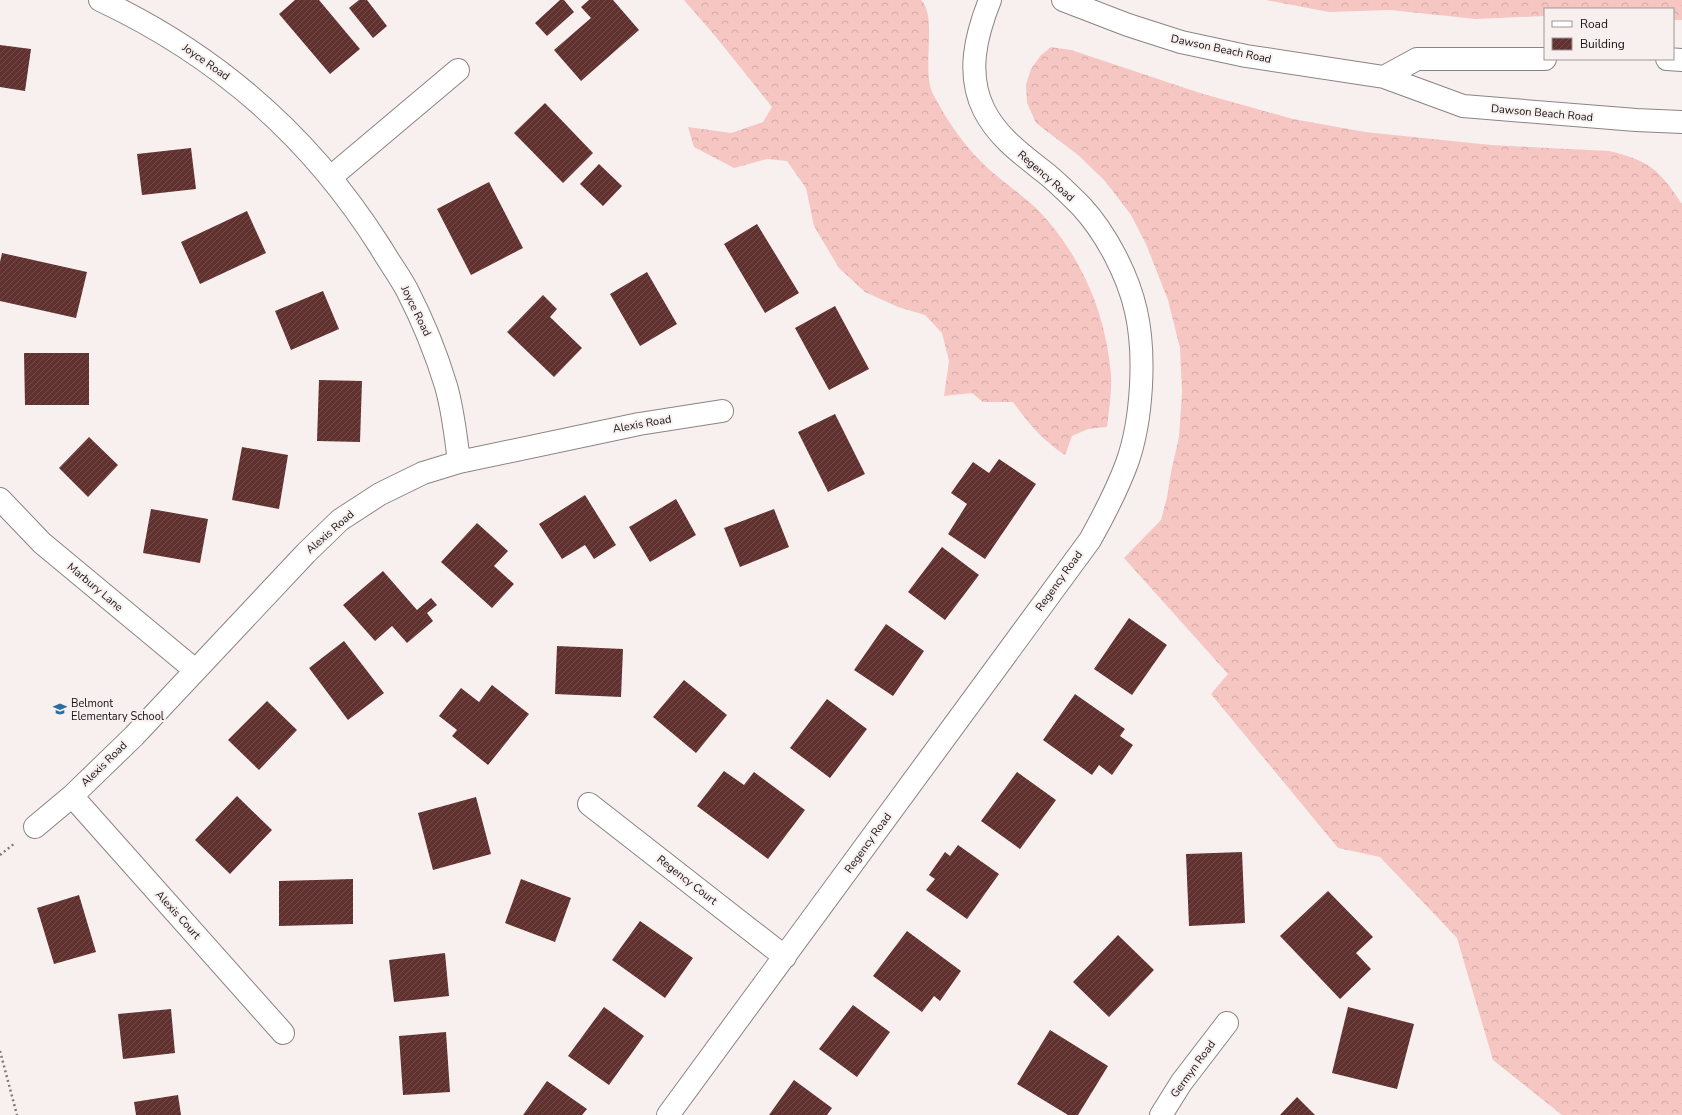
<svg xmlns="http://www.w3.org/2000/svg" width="1682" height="1115" font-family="'Nunito Sans',sans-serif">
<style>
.forest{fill:url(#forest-crowns)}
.building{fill:url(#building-hatch)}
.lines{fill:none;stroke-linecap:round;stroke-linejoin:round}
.minor-casing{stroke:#8b8483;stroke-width:24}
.path{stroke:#7f7979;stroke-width:2.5;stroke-dasharray:2 3;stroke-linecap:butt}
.minor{stroke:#fff;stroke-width:22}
.labels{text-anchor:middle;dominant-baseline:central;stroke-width:4;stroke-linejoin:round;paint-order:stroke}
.street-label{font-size:11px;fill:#141111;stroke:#f8f0ef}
.poi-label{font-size:11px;fill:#141111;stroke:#f8f0ef;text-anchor:start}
</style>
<defs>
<pattern id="forest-crowns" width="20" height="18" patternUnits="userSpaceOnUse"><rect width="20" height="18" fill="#f6c6c2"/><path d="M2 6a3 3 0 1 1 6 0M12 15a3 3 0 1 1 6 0" fill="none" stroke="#d2a9a6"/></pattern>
<pattern id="building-hatch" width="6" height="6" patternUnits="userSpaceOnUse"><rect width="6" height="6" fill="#60312e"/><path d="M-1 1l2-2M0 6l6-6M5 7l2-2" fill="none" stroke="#724c4a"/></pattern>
</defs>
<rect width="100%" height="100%" fill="#f8f0ef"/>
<path class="forest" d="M684,0H921C938,16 921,69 933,94C948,123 967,150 991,171C1007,185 1025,197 1040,212C1082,257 1106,314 1111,375C1112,392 1109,410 1107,427L1088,429L1072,436L1065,455C1041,439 1030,425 1013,402H983L972,393L944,396L949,361L942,333L925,315L898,307L865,292L839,268L814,226L806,188L787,161L767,159L734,168L694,147L688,127L731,133L763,122L772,107L716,37Z
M1266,0H1682V20H1673V9H1545V16L1476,19L1390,10L1329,12Z
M1051,47L1071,50L1200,93L1293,119L1365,132L1491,145L1609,151C1651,161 1659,170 1682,204V1115H1562L1493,1060L1457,938L1380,857L1338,848L1211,694L1228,674L1124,558L1161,520L1167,497L1171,472L1179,437L1182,392L1180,348L1168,300L1146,244L1131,215L1105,181L1078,155L1036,123L1027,103L1026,85L1031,69L1041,55Z"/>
<path class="building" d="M295,0H319L360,49L330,74L279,14Z
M359,0H367L387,26L373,38L349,8Z
M560,0H564L574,12L547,36L535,23Z
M589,0H613L639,30L581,81L554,50L591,18L581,7Z
M0,45L31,49L25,91L0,87Z
M545,103L593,153L563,183L514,133Z
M191,148L196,189L142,195L137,154Z
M599,164L622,186L603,206L580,184Z
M489,182L523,248L471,275L437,209Z
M247,211L266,253L200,284L181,242Z
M757,224L799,293L765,313L724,244Z
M2,253L87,272L76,318L0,301V262Z
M647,272L677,324L640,346L610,294Z
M323,291L339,329L291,350L275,311Z
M543,295L557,309L550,317L582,348L554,377L507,332Z
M835,306L869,369L829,390L795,328Z
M24,353H89V405H25Z
M319,380L362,381L360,442L317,441Z
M835,414L865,474L828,492L798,432Z
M89,437L118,465L88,497L59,468Z
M242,447L288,455L279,509L232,500Z
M999,459L1036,484L985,559L948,534L967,504L951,493L973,462L989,473Z
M585,495L616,545L594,559L585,545L562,559L539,524Z
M676,499L696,535L650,562L629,527Z
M151,509L208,519L200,563L143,553Z
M774,509L789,547L740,567L724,528Z
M477,523L508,551L494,566L514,584L492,608L441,562Z
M942,547L979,575L945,620L908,592Z
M383,571L417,610L431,598L437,605L427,613L433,621L407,643L392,626L375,641L343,605Z
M1129,618L1167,645L1132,695L1094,669Z
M886,624L924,651L893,696L854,670Z
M344,641L384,693L348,720L309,668Z
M557,646L623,649L621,697L555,694Z
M684,680L727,715L696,753L653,717Z
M492,685L529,714L488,765L452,736L457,730L439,716L461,688L479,702Z
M1075,694L1125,729L1120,736L1133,745L1112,775L1099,765L1092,775L1043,740Z
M827,699L867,729L830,778L790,748Z
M267,701L297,730L259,770L228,740Z
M724,771L744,785L754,772L805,810L768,859L697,806Z
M1017,772L1056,800L1020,849L981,821Z
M237,796L272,830L230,874L195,840Z
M476,797L491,854L433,870L418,813Z
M958,845L999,874L967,919L926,890L935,879L929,875L945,852L950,856Z
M1242,852L1245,923L1189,926L1186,854Z
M353,879V924L279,926V881Z
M521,879L571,898L555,942L505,923Z
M1328,891L1373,937L1356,953L1371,969L1340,999L1280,936Z
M79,895L96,952L54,964L37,908Z
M640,921L693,958L665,998L612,960Z
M907,931L961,971L940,1001L934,996L922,1012L873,976Z
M1118,935L1154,970L1109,1017L1073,982Z
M445,953L449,996L394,1002L389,960Z
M853,1005L890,1032L857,1077L819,1049Z
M604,1007L644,1036L609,1085L568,1056Z
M1348,1007L1414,1024L1397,1089L1332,1073Z
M171,1009L175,1053L123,1059L118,1014Z
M1050,1030L1108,1066L1078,1115H1068L1017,1084Z
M446,1032L450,1092L403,1095L399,1036Z
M794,1080L832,1108L827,1115H769Z
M547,1081L587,1109L582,1115H523Z
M178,1095L181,1115H136L134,1102Z
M1297,1097L1315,1115H1280Z"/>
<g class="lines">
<g class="minor-casing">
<path id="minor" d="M100,0C219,56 311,137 381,248C389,262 399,275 407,290C423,321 436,353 446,386C453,410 456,437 459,462
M1063,0L1128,25L1181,42L1246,56L1384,77L1463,106L1636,120L1682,122
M1667,59L1682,60
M1384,77L1417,59H1545
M331,177L458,70
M0,499L42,543L195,670
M72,796L283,1033
M589,804L785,957
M35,827L72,796L134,736L306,553L340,520L380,494L423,473L459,462L639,424L722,411
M668,1115L1090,540C1104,515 1117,490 1127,463C1142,421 1146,355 1136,311C1128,275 1106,233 1081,206C1069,194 1056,181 1043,171C1020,153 997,136 984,110C966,74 976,35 990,0
M1161,1115L1181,1083L1227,1023"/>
</g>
<path class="path" d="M0,855L15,843
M0,1051L17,1115"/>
<use href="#minor" class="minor"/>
</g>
<defs>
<g id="school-bare" transform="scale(1.08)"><path d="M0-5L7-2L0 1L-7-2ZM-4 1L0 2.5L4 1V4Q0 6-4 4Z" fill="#296da2" stroke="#f8f0ef" stroke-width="2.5" paint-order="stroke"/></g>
</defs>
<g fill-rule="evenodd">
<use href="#school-bare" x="60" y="709"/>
</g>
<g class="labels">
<g class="street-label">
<text transform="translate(1221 49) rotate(12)">Dawson Beach Road</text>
<text transform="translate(206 62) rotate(35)">Joyce Road</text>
<text transform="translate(1542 113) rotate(5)">Dawson Beach Road</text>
<text transform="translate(1046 176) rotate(41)">Regency Road</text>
<text transform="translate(416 311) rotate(64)">Joyce Road</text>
<text transform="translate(642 424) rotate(-10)">Alexis Road</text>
<text transform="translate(330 532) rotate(-41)">Alexis Road</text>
<text transform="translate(1059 581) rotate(-54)">Regency Road</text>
<text transform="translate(95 587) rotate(40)">Marbury Lane</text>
<text transform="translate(104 764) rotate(-44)">Alexis Road</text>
<text transform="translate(868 843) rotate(-54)">Regency Road</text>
<text transform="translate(687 880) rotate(38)">Regency Court</text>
<text transform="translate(178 915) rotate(48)">Alexis Court</text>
<text transform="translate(1193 1069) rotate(-54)">Germyn Road</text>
</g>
<g class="poi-label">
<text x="71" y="703">Belmont<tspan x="71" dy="13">Elementary School</tspan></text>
</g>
</g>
<rect x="1544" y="8" width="130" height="52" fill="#f8f0ef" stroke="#9d9796"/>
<rect x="1552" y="21" width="20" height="6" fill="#ffffff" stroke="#9d9796"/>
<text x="1580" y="28" font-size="12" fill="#141111">Road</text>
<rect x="1552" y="38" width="20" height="12" fill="url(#building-hatch)" stroke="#9d9796"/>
<text x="1580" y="48" font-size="12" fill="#141111">Building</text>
</svg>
